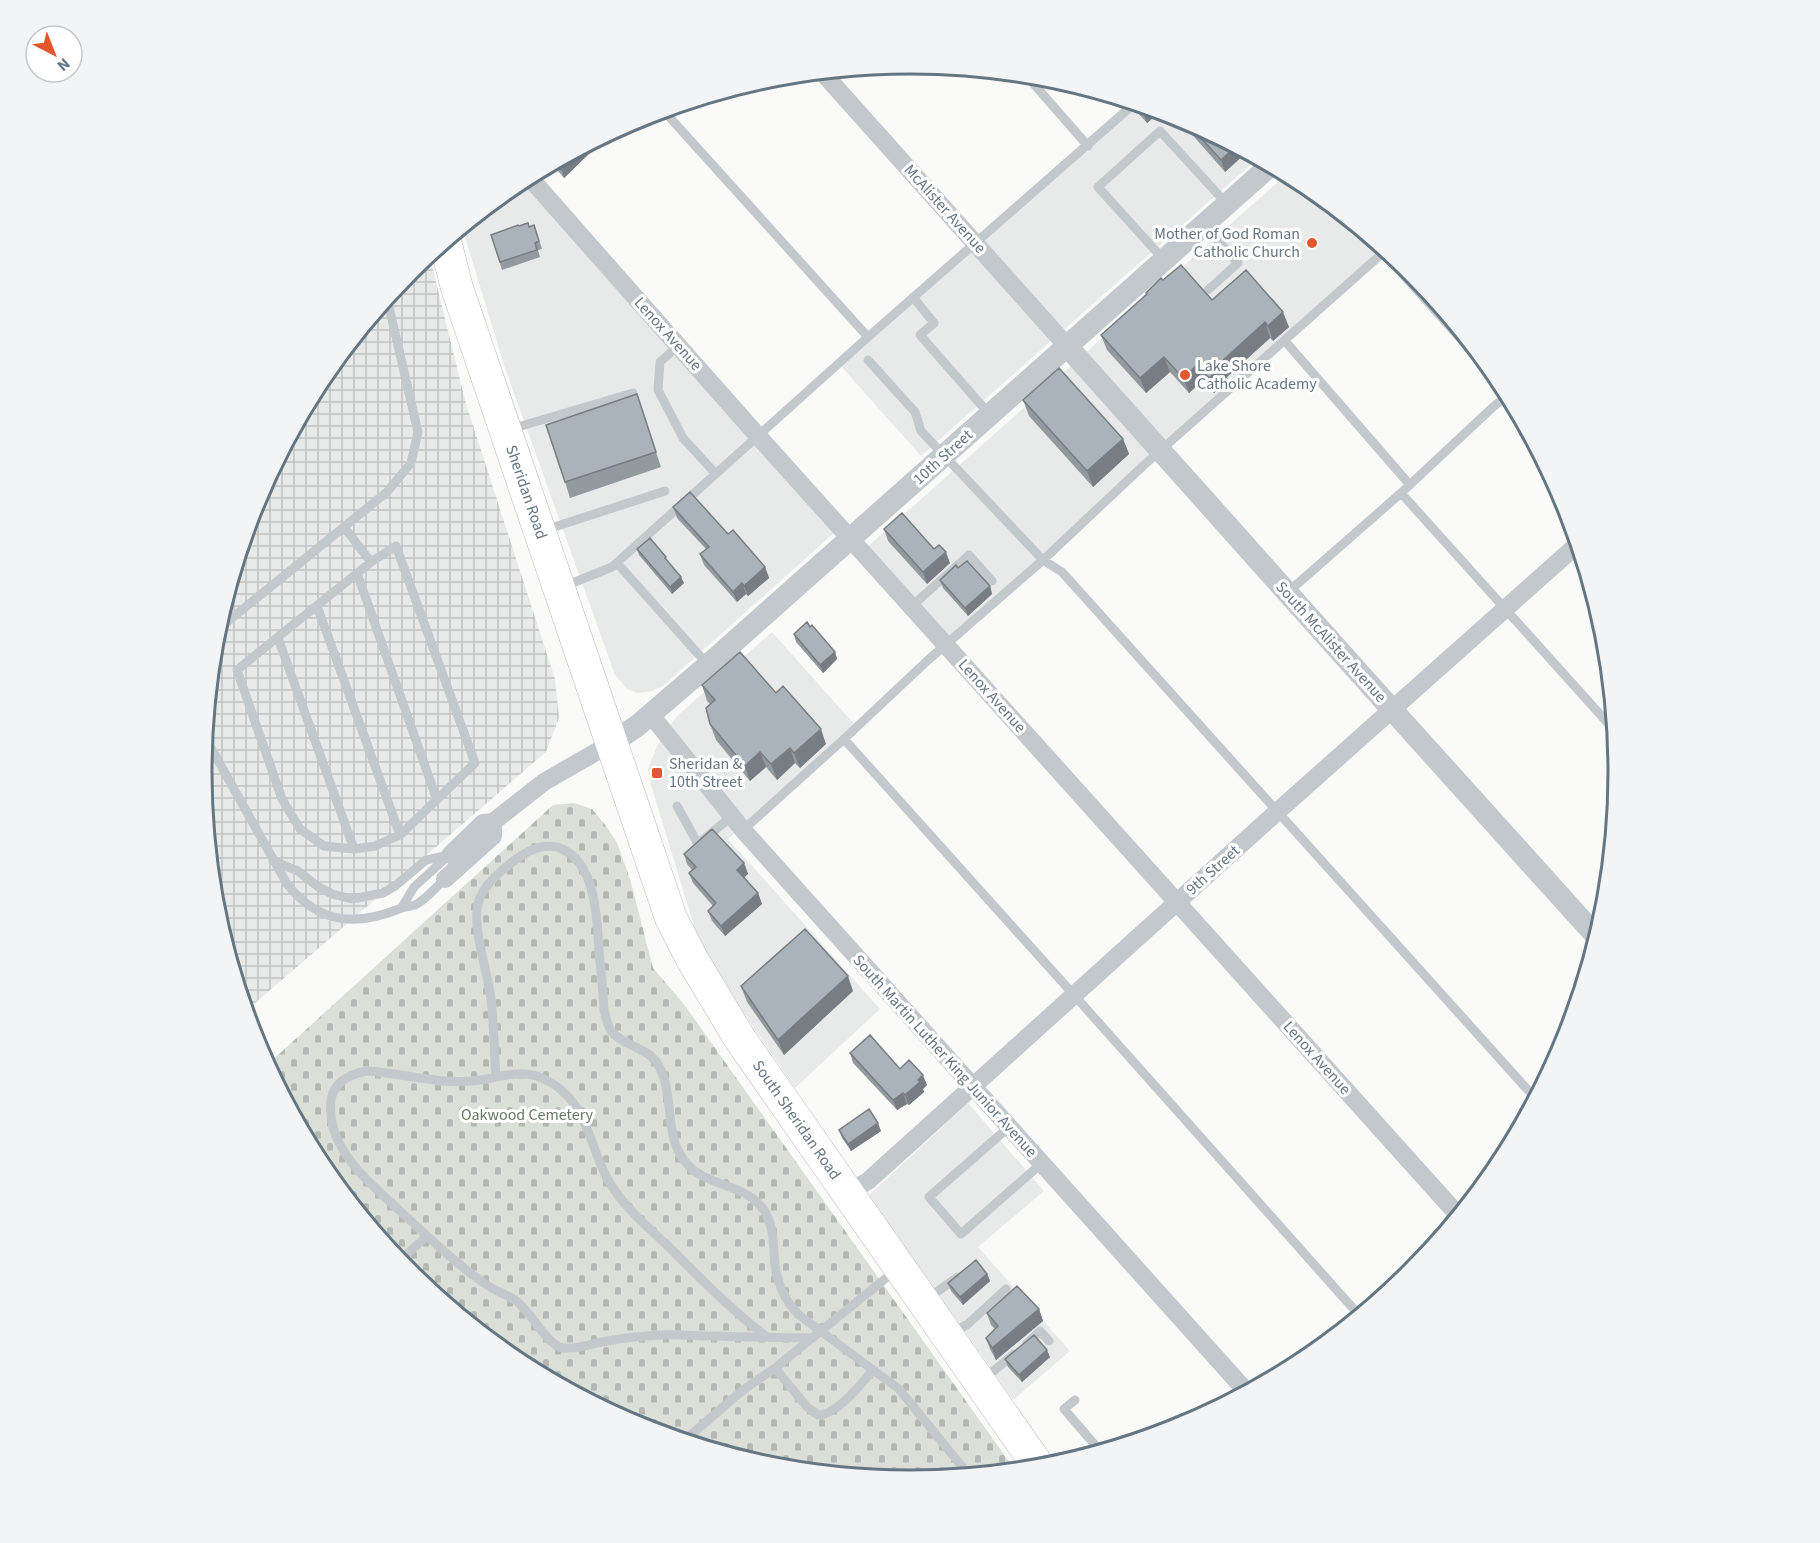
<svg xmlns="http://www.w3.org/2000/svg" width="1820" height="1543" font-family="'Source Sans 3',sans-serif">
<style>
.built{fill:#e8e9e9}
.industrial{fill:url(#industrial-grid)}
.cemetery{fill:url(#cemetery-stones)}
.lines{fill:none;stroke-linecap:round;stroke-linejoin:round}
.trunk-casing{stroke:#b4b9bd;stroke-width:33}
.service{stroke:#c3c8cc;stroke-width:9}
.minor{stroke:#c3c8cc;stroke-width:18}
.tertiary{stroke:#c3c8cc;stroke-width:22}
.trunk{stroke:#fff;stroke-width:32}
.wall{fill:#929a9f}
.shaded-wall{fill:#777d82}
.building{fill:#aab3b9;stroke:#777d82;stroke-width:1.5}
.poi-dot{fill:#e4572e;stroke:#fff;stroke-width:2}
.labels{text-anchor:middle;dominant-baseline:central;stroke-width:6;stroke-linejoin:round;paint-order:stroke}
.street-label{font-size:16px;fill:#657683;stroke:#fff}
.poi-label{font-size:16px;fill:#657683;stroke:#fff;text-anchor:start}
.park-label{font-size:16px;fill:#687a64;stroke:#fff}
.rim{fill:none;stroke:#657683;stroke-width:3}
</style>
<defs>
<pattern id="industrial-grid" width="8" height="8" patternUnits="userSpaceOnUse" patternTransform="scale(1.5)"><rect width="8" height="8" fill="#e8e9e9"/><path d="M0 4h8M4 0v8" fill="none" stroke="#c0c1c2"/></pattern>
<pattern id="cemetery-stones" width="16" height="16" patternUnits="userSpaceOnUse" patternTransform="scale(1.5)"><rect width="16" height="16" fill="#dadfd7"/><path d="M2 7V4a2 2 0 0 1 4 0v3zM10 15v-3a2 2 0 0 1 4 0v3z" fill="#b4b9b4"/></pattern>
</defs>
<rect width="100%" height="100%" fill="#fafaf8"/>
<path class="built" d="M1132,102L1181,117L1258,158L921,456L839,364Z
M537,171L843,525L663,686L652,691L638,693L627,689L615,675L504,365L462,227L517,182Z
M1287,174L1304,183L1389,252L946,641L865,549Z
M772,632L855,725L728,839L880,1009L795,1088L702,952L651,785L648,769L657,746L676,717Z
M968,1103L1044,1191L978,1247L1070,1351L1013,1400L869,1195Z"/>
<path class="industrial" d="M429,254L466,404L555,679L559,718L546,752L246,1011L215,909L202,771L215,633L256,500L321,378L409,270Z"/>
<path class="cemetery" d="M574,803L592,809L606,826L617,843L630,879L653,968L683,1003L1015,1470L910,1480L771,1466L639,1426L516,1360L409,1272L321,1165L267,1065L553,805Z"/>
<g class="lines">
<g class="trunk-casing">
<g id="trunk">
<path id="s1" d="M445,241L457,288L671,918L692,959L740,1039L1039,1467"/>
</g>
</g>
<path class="service" d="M1025,74L1088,146
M663,110L868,337
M1204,225L1238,263L1208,290
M1164,260L1098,187L1160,131L1226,203
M913,297L934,323L920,335L990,415
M1285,341L1410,485
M678,346L660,362L658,390L683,438L716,474
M868,360L915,412L921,431L1043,560L1062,572L1535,1098
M511,429L633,393
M1401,493L1615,731
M344,527L371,562L396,546L475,763L400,835L375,846L354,849L324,846L300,829L282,799L237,670L371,562
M545,530L665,491
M617,563L708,665
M357,573L437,800
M565,586L612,567L868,337L1135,103
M1287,593L1401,493L1493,407L1508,395
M317,606L400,835
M912,606L969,555L992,581
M216,631L387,492L411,463L418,432L387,298
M278,638L354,849
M205,737L287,884C318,923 354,927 399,909C405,906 412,907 417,904C427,898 436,887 445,879
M844,739L1074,995L1359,1315
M677,806L698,844L732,816
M743,830L844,739L927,661L1043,560L1143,466L1386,250
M273,861L298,871L317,886L332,894L352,899L383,893L395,886L426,860L450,855
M402,907L414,887L448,856
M496,1077C494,1051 494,1025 491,999C488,972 472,930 478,904C482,885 504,868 519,857C532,849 547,842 562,849C596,863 597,920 599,951C601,971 603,991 604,1010C606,1017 607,1026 612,1032C624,1046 646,1047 657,1063C677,1094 661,1139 689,1166C710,1187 745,1184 763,1209C775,1226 773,1247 775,1266C778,1285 785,1301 799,1315L899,1389L968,1474
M1009,1127L929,1197L961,1234L1042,1163
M399,1261L427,1236
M928,1298L958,1277
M952,1333L968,1324L1006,1289
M767,1337C731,1310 699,1277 667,1245C645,1225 621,1204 607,1178C587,1140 587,1098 542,1078C520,1069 501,1077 480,1080C442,1086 405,1073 367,1071C350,1074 334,1081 331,1100C329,1118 333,1133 342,1148C356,1173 380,1192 400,1211C427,1236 457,1265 487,1285C495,1291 506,1294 515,1300C531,1311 545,1343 562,1348C574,1350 590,1344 602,1342C622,1338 642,1336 661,1335C678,1334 695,1336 711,1336C745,1337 778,1338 811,1338
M1027,1343L1040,1331L1049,1341
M775,1368L807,1407L818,1415C837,1415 861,1384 873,1370
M984,1379L1014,1354
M1075,1400L1064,1409L1095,1445L1093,1453
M685,1440L743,1390L775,1368L896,1270"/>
<path class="minor" d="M822,72L1067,346
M528,176L758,436L1458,1215
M1389,252L1473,346
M651,715L743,830L1246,1391
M450,855L483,823L493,822L544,782L610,744
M445,879L493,836V822
M847,1193L868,1181L1278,811L1578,544"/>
<path class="tertiary" d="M1067,346L1378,694L1597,937
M610,744L637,726L708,665L1271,165"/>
<use href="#trunk" class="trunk"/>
</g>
<path class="wall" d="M1134,103L1161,111L1147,123L1136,111Z
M1175,115L1181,117L1247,152L1225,172Z
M596,140L598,145L564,178L552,164Z
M534,225L542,249L538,250L540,257L502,270L491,235L519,226L529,227Z
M1163,280L1212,300L1289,327L1273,341L1270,338L1227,377L1228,381L1214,393L1203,380L1189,393L1170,372L1146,393L1107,350L1101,335L1146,295V293Z
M1023,400L1123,439L1129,454L1093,487L1029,416Z
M642,410L661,467L570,498L565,482Z
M673,507L728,534L765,567L769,578L748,596L746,594L737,602L704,565L700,554L706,549L677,518Z
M884,529L934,549L950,563L927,584L888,541Z
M637,549L666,557L668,562L684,583L672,594L639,555Z
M958,568L990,586L992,594L968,616L943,588L940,580Z
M810,627L835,652L837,659L823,673L796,642L794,634Z
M702,685L776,693L826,744L800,768L795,763L777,780L766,767L750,781L716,740L710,724V704L707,701Z
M684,854L744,863L748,874L744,877L758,893L762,904L725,936L712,921L708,911L713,906L693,883L689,873L692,870L687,864Z
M741,986L853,991L784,1055L747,1002Z
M850,1053L900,1069L927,1085L923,1089L924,1092L909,1105L907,1104L897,1110L853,1063Z
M839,1130L881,1131L851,1151L842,1138Z
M987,1274L990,1281L963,1305L951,1291L948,1283Z
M1039,1309L1043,1321L996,1360L990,1349L986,1338L995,1329L991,1325L987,1313Z
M1050,1357L1022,1382L1008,1367L1005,1359Z"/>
<path class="shaded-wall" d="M1152,108L1161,111L1147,123L1144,115Z
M596,140L598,145L564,178L562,170L589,144Z
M1236,146L1247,152L1225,172L1221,160Z
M1283,312L1289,327L1273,341L1268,326Z
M1265,322L1270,338L1227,377L1228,381L1214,393L1209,378L1220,363Z
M1164,357L1170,372L1146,393L1140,378Z
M1197,365L1203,380L1189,393L1183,378Z
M1123,439L1129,454L1093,487L1087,471Z
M946,552L950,563L927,584L923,572Z
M765,567L769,578L748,596L744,586Z
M681,577L684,583L672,594L670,587Z
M742,583L746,594L737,602L733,592Z
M990,586L992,594L968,616L965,608Z
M835,652L837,659L823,673L820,665Z
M821,729L826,744L800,768L794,753Z
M790,748L795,763L777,780L771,764Z
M760,752L766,767L750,781L745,766Z
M744,863L748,874L741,880L737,870Z
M758,893L762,904L725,936L721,926Z
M848,976L853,991L784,1055L778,1040Z
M923,1075L927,1085L923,1089L924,1092L909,1105L905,1095Z
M903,1093L907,1104L897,1110L893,1100Z
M878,1123L881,1131L851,1151L848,1144Z
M987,1274L990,1281L963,1305L960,1297Z
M1039,1309L1043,1321L996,1360L992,1348Z
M1047,1350L1050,1357L1022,1382L1019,1375Z"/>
<path class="building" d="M1134,103L1152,108L1144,115Z
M1184,119L1236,146L1221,160Z
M589,144L562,170L554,162Z
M528,223L529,227L534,225L539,241L535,243L537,250L500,262L491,235L518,225L519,226Z
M1181,265L1212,300L1246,270L1283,312L1268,326L1265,322L1220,363L1223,366L1209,378L1197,365L1183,378L1164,357L1140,378L1101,335L1147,294L1146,293L1161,278L1163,280Z
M1059,368L1123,439L1087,471L1023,400Z
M637,394L656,452L565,482L546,425Z
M690,492L728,534L733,530L765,567L744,586L742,583L733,592L700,554L709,547L673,507Z
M902,513L934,549L939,545L946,552L923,572L884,529Z
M650,538L666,557L665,558L681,577L670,587L637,549Z
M967,561L990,586L965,608L940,580L956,565L958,568Z
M807,622L810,627L812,625L835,652L820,665L794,634Z
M740,652L776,693L783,686L821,729L794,753L790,748L771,764L760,752L745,766L710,724L706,708L715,700L702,685Z
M712,829L744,863L737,870L758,893L721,926L708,911L716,903L689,873L696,867L684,854Z
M805,929L848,976L778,1040L741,986Z
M870,1035L900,1069L909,1060L923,1075L918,1080L920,1082L905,1095L903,1093L893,1100L850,1053Z
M869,1109L878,1123L848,1144L839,1130Z
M976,1260L987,1274L960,1297L948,1283Z
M1017,1286L1039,1309L992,1348L986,1338L998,1326L987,1313Z
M1034,1335L1047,1350L1019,1375L1005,1359Z"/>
<g class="poi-dot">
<circle cx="1312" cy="243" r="6"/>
<circle cx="1185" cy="375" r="6"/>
<rect x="651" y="767" width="12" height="12" rx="3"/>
</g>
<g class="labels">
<g class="street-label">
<text transform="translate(945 209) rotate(48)">McAlister Avenue</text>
<text transform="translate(668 334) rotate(48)">Lenox Avenue</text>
<text transform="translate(943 457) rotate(-42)">10th Street</text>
<text stroke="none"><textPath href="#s1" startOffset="264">Sheridan Road</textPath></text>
<text transform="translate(1331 642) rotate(48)">South McAlister Avenue</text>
<text transform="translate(992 696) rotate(48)">Lenox Avenue</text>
<text transform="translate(1213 870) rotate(-42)">9th Street</text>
<text transform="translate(945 1056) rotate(48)">South Martin Luther King Junior Avenue</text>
<text transform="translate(1317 1058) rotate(48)">Lenox Avenue</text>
<text stroke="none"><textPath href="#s1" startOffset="952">South Sheridan Road</textPath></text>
</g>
<g class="poi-label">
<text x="1300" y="234" text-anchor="end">Mother of God Roman<tspan x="1300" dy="18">Catholic Church</tspan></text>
<text x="1197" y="366">Lake Shore<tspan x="1197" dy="18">Catholic Academy</tspan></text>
<text x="669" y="764">Sheridan &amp;<tspan x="669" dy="18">10th Street</tspan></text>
</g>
<g class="park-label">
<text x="527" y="1115">Oakwood Cemetery</text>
</g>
</g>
<path d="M0 0H1820V1543H0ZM212 772a698 698 0 1 1 1396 0a698 698 0 1 1-1396 0Z" fill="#f3f4f5" fill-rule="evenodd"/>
<path class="rim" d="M212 772a698 698 0 1 1 1396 0a698 698 0 1 1-1396 0Z"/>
<g transform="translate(54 54) rotate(138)"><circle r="28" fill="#ffffff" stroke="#c1c8cd" stroke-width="1.5"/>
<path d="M0-4.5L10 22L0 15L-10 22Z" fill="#e4572e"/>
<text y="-9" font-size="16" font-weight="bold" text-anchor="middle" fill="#657683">N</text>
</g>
</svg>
